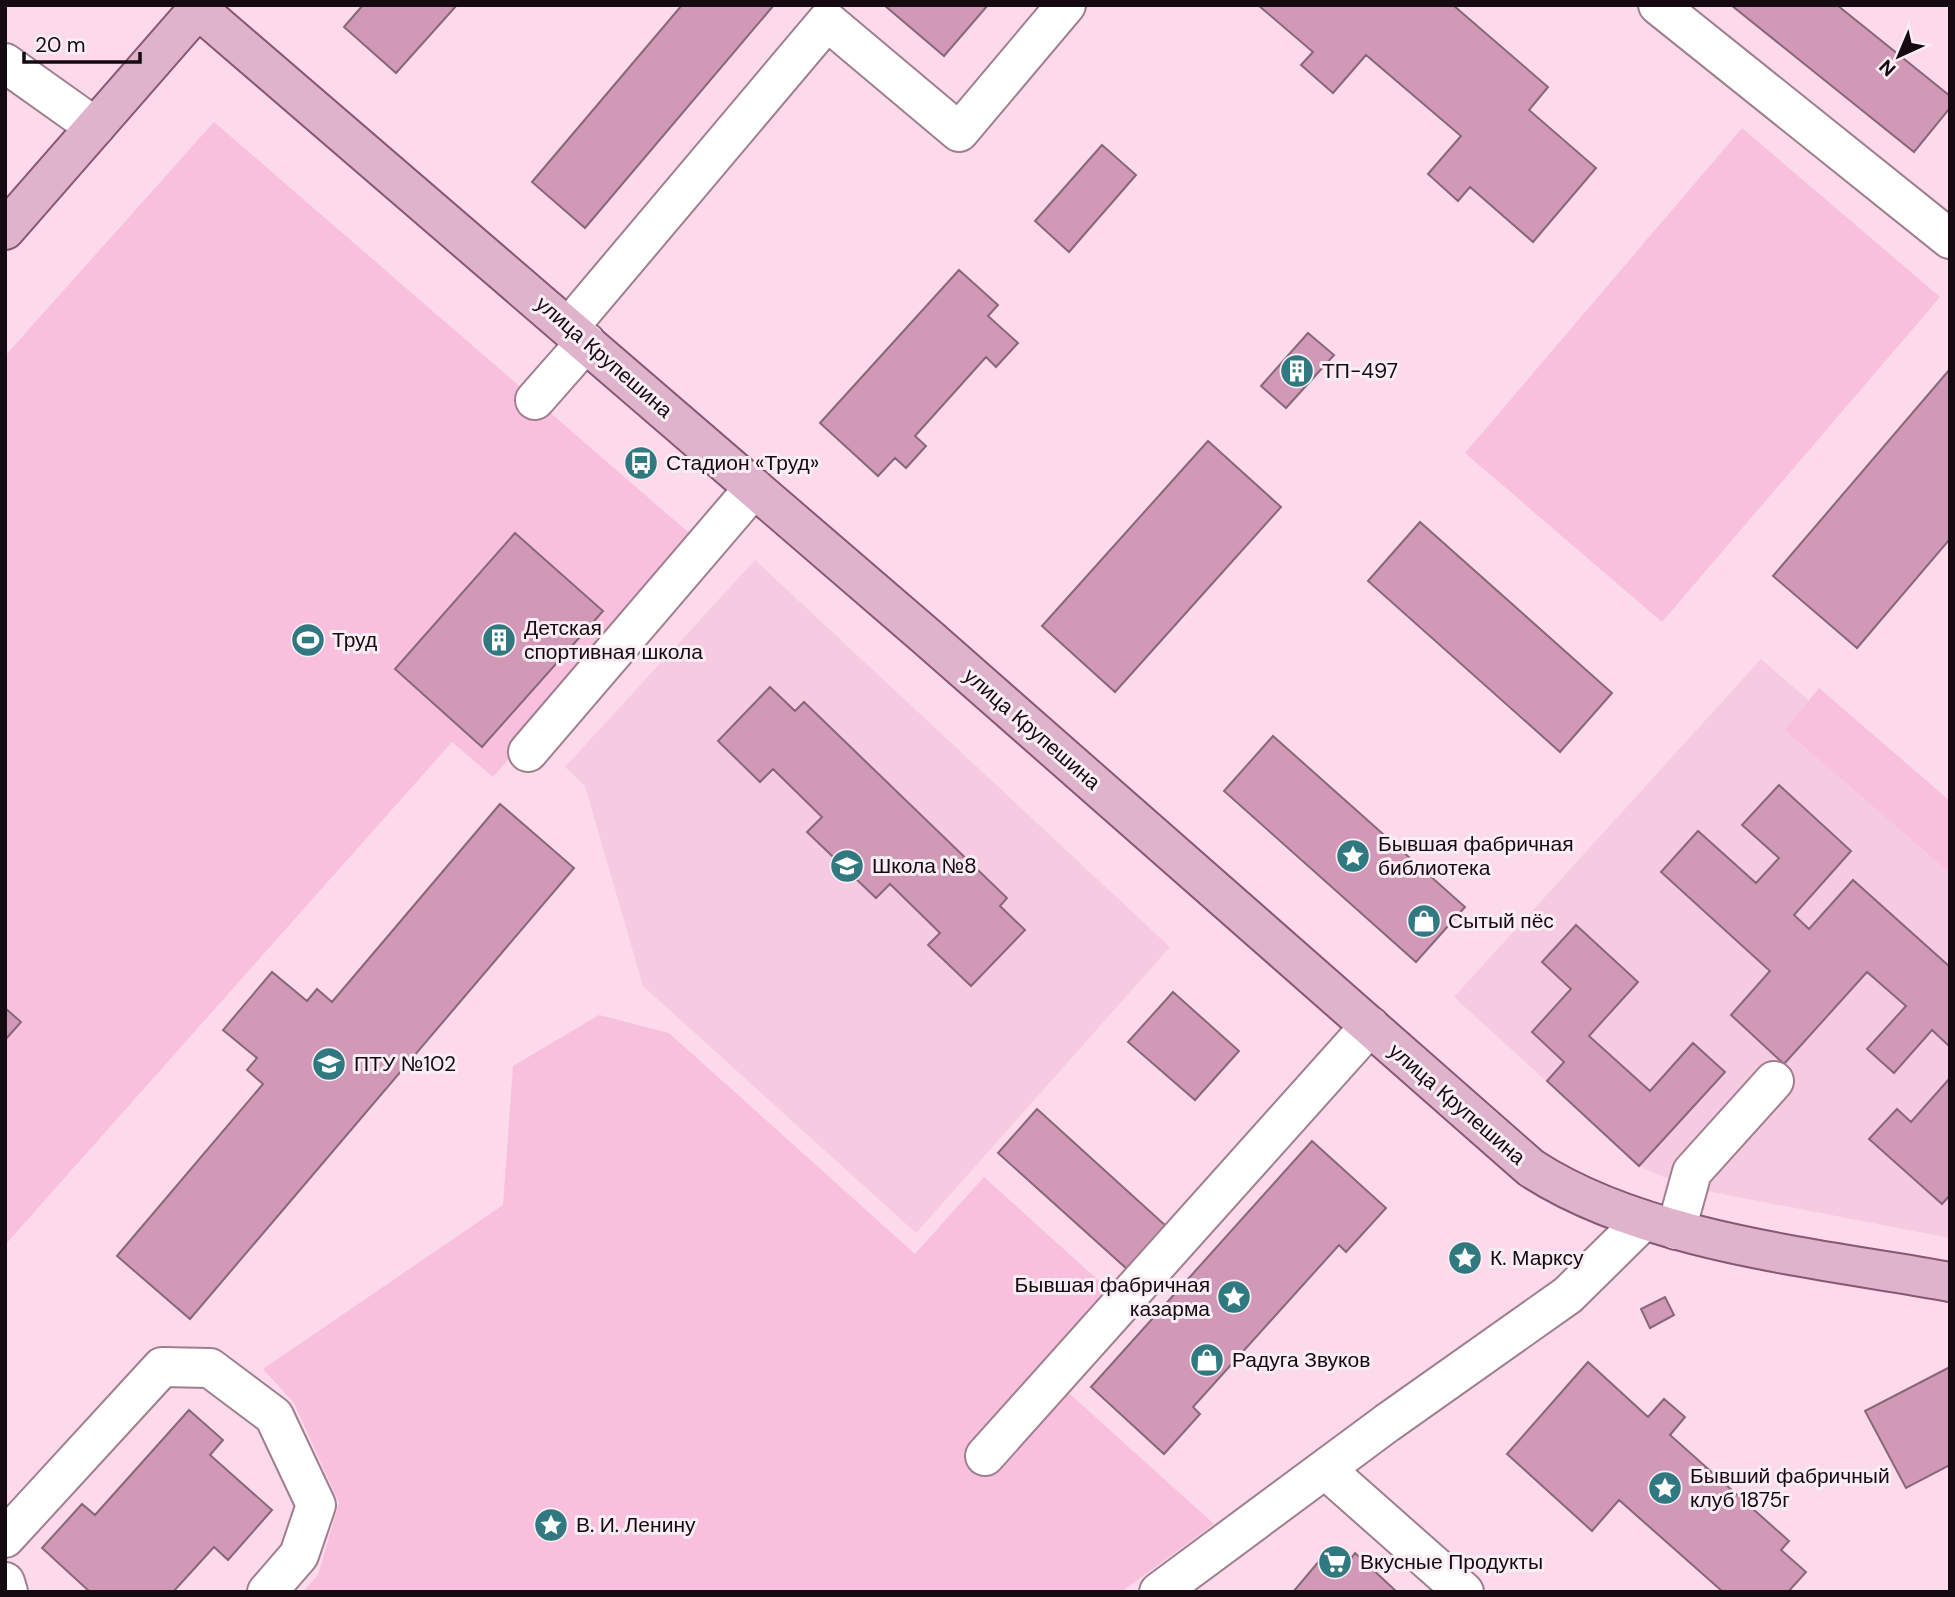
<svg xmlns="http://www.w3.org/2000/svg" width="1955" height="1597" font-family="'DM Sans',sans-serif">
<style>
.built{fill:#f6cbe1}
.green{fill:#f8c0dd}
.building{fill:#d298b7;stroke:#876878;stroke-width:2}
.lines{fill:none;stroke-linecap:round;stroke-linejoin:round}
.minor-casing{stroke:#9f7f8f;stroke-width:42}
.major-casing{stroke:#895773;stroke-width:42}
.minor{stroke:#fff;stroke-width:38}
.major{stroke:#deb3cb;stroke-width:38}
.labels{text-anchor:middle;dominant-baseline:central;stroke-width:6;stroke-linejoin:round;paint-order:stroke}
.street-label{font-size:21px;fill:#150a10;stroke:#fbedf4}
.poi-label{font-size:21px;fill:#150a10;stroke:#fbedf4;text-anchor:start}
</style>
<rect width="100%" height="100%" fill="#fcd9eb"/>
<path class="built" d="M755,560L1170,947L916,1233L643,986L585,786L565,767Z
M1761,659L1950,823V1238L1686,1187L1639,1166L1454,997Z"/>
<path class="green" d="M214,122L696,539L493,777L452,742L5,1245V356Z
M1742,128L1940,297L1662,622L1465,453Z
M1819,688L1950,801V873L1785,730Z
M599,1015L669,1033L915,1254L984,1177L1109,1290L1041,1368L1214,1524L1121,1592H303L318,1575L339,1503L294,1403L263,1369L503,1205L513,1066Z"/>
<path class="building" d="M363,5H457L396,73L344,27Z
M682,5H774L585,228L532,182Z
M884,5H988L944,56Z
M1258,5H1453L1548,87L1529,110L1596,168L1533,242L1470,187L1458,201L1428,174L1461,136L1366,55L1333,93L1301,65L1313,52Z
M1731,5H1837L1950,96V108L1914,152Z
M1102,145L1136,175L1069,252L1035,221Z
M959,270L998,305L988,316L1018,343L996,367L986,357L915,436L926,446L906,468L895,458L878,476L820,423Z
M1308,333L1334,355L1286,408L1261,386Z
M1950,369V539L1857,648L1773,576Z
M1208,441L1281,507L1115,692L1042,626Z
M1420,522L1612,693L1560,752L1368,581Z
M515,533L603,611L482,747L395,669Z
M770,687L795,711L804,702L1007,898L1000,906L1025,930L971,986L928,945L940,933L890,884L876,898L807,832L822,817L773,769L760,782L718,741Z
M1273,736L1465,907L1416,962L1224,791Z
M1779,785L1851,851L1794,915L1809,929L1853,880L1950,967V1047L1932,1030L1894,1073L1867,1049L1906,1006L1867,972L1784,1064L1731,1015L1770,971L1661,872L1698,831L1756,883L1779,858L1742,825Z
M500,804L574,868L190,1319L117,1256L263,1084L247,1070L257,1058L223,1030L272,972L307,1001L317,989L332,1002Z
M1576,925L1638,982L1589,1036L1650,1091L1693,1043L1725,1072L1639,1166L1547,1081L1564,1062L1532,1032L1571,989L1542,962Z
M1173,992L1239,1051L1195,1100L1128,1042Z
M5,1008L21,1022L5,1040Z
M1950,1078V1195L1942,1204L1869,1139L1897,1109L1911,1122Z
M1037,1109L1166,1226L1127,1269L998,1153Z
M1312,1141L1386,1208L1346,1252L1339,1245L1193,1407L1200,1414L1164,1454L1091,1387Z
M1665,1297L1674,1315L1650,1328L1641,1309Z
M1588,1362L1648,1417L1664,1399L1685,1417L1670,1435L1789,1541L1781,1550L1806,1572L1788,1592H1723L1619,1500L1592,1531L1507,1454Z
M1950,1367V1465L1906,1488L1865,1411Z
M189,1410L223,1440L210,1455L272,1510L228,1560L214,1547L173,1592H90L42,1548L82,1504L95,1515Z
M1330,1548L1347,1564L1355,1553L1397,1592H1293Z"/>
<g class="lines">
<g class="minor-casing">
<path id="minor" d="M1658,5L1950,239
M5,63L95,127
M569,327L827,21L959,132L1066,5
M535,400L586,342
M528,752L754,488
M1676,1230L1692,1172L1774,1081
M985,1456L1370,1026
M1325,1469L1464,1592
M5,1538L162,1367L210,1368L274,1416L316,1505L299,1555L267,1592
M5,1582L8,1592
M1159,1592L1387,1423L1568,1295L1644,1220"/>
</g>
<g class="major-casing">
<path id="major" d="M5,230L198,9L927,637L1531,1168C1644,1242 1818,1258 1950,1282"/>
</g>
<use href="#minor" class="minor"/>
<use href="#major" class="major"/>
</g>
<defs>
<g id="building-disc" transform="scale(1.75)"><circle r="9.5" fill="#317980" stroke="#fbedf4"/><path d="M-4-6H4V6H1V3H-1V6H-4ZM-2.5-4.3h1.7v1.8h-1.7ZM.8-4.3h1.7v1.8H.8ZM-2.5-1h1.7V.8h-1.7ZM.8-1h1.7V.8H.8Z" fill="#fff"/></g>
<g id="bus-disc" transform="scale(1.75)"><circle r="9.5" fill="#317980" stroke="#fbedf4"/><path d="M-5-6H5V4H4V6H2V4H-2V6H-4V4H-5ZM-3.5-4V0h7V-4ZM-3.5 1.2v1.5H-2V1.2ZM2 1.2v1.5H3.5V1.2Z" fill="#fff"/></g>
<g id="stadium-disc" transform="scale(1.75)"><circle r="9.5" fill="#317980" stroke="#fbedf4"/><path d="M0-5a6.5 5 0 1 0 0 10a6.5 5 0 1 0 0-10ZM-3.5-1.8h7v3.6h-7Z" fill="#fff"/></g>
<g id="sight-disc" transform="scale(1.75)"><circle r="9.5" fill="#317980" stroke="#fbedf4"/><path d="M0-6L1.8-2.2L6-1.7L2.9 1.2L3.7 5.4L0 3.3L-3.7 5.4L-2.9 1.2L-6-1.7L-1.8-2.2Z" fill="#fff"/></g>
<g id="school-disc" transform="scale(1.75)"><circle r="9.5" fill="#317980" stroke="#fbedf4"/><path d="M0-5L7-2L0 1L-7-2ZM-4 1L0 2.5L4 1V4Q0 6-4 4Z" fill="#fff"/></g>
<g id="shop-disc" transform="scale(1.75)"><circle r="9.5" fill="#317980" stroke="#fbedf4"/><path d="M-5-2.5h2.3a2.7 3.5 0 0 1 5.4 0H5L5.5 6h-11ZM-1.5-2.5h3a1.5 2.3 0 0 0-3 0Z" fill="#fff"/></g>
<g id="university-disc" transform="scale(1.75)"><circle r="9.5" fill="#317980" stroke="#fbedf4"/><path d="M0-5L7-2L0 1L-7-2ZM-4 1L0 2.5L4 1V4Q0 6-4 4Z" fill="#fff"/></g>
<g id="supermarket-disc" transform="scale(1.75)"><circle r="9.5" fill="#317980" stroke="#fbedf4"/><path d="M-6-5.5h2.5l.6 2H6L4.5 2H-2.5L-4.4-4H-6ZM-1.5 3.2a1.3 1.3 0 1 0 .1 0ZM3 3.2a1.3 1.3 0 1 0 .1 0Z" fill="#fff"/></g>
</defs>
<g fill-rule="evenodd">
<use href="#building-disc" x="1297" y="371"/>
<use href="#bus-disc" x="641" y="463"/>
<use href="#stadium-disc" x="308" y="640"/>
<use href="#building-disc" x="499" y="640"/>
<use href="#sight-disc" x="1353" y="856"/>
<use href="#school-disc" x="847" y="866"/>
<use href="#shop-disc" x="1424" y="921"/>
<use href="#university-disc" x="329" y="1064"/>
<use href="#sight-disc" x="1465" y="1258"/>
<use href="#sight-disc" x="1234" y="1297"/>
<use href="#shop-disc" x="1207" y="1360"/>
<use href="#sight-disc" x="1665" y="1488"/>
<use href="#sight-disc" x="551" y="1525"/>
<use href="#supermarket-disc" x="1335" y="1562"/>
</g>
<g class="labels">
<g class="street-label">
<text transform="translate(604 357) rotate(41)">улица Крупешина</text>
<text transform="translate(1032 729) rotate(41)">улица Крупешина</text>
<text transform="translate(1457 1104) rotate(41)">улица Крупешина</text>
</g>
<g class="poi-label">
<text x="1322" y="371">ТП-497</text>
<text x="666" y="463">Стадион «Труд»</text>
<text x="524" y="628">Детская<tspan x="524" dy="24">спортивная школа</tspan></text>
<text x="332" y="640">Труд</text>
<text x="1378" y="844">Бывшая фабричная<tspan x="1378" dy="24">библиотека</tspan></text>
<text x="872" y="866">Школа №8</text>
<text x="1448" y="921">Сытый пёс</text>
<text x="354" y="1064">ПТУ №102</text>
<text x="1490" y="1258">К. Марксу</text>
<text x="1210" y="1285" text-anchor="end">Бывшая фабричная<tspan x="1210" dy="24">казарма</tspan></text>
<text x="1232" y="1360">Радуга Звуков</text>
<text x="1690" y="1476">Бывший фабричный<tspan x="1690" dy="24">клуб 1875г</tspan></text>
<text x="576" y="1525">В. И. Ленину</text>
<text x="1360" y="1562">Вкусные Продукты</text>
</g>
</g>
<rect width="1955" height="1597" fill="none" stroke="#150a10" stroke-width="14"/>
<g transform="translate(1899 56) rotate(224)" stroke="#fbedf4" stroke-width="5" paint-order="stroke">
<path d="M0-5L12 26L0 18L-12 26Z" fill="#150a10"/>
<text y="-10" font-size="19" font-weight="bold" text-anchor="middle" fill="#150a10">N</text>
</g>
<path d="M24 52v10h116v-10" fill="none" stroke="#150a10" stroke-width="3.5"/>
<text x="35" y="52" font-size="21" fill="#150a10" stroke="#fbedf4" stroke-width="5" paint-order="stroke">20 m</text>
</svg>
